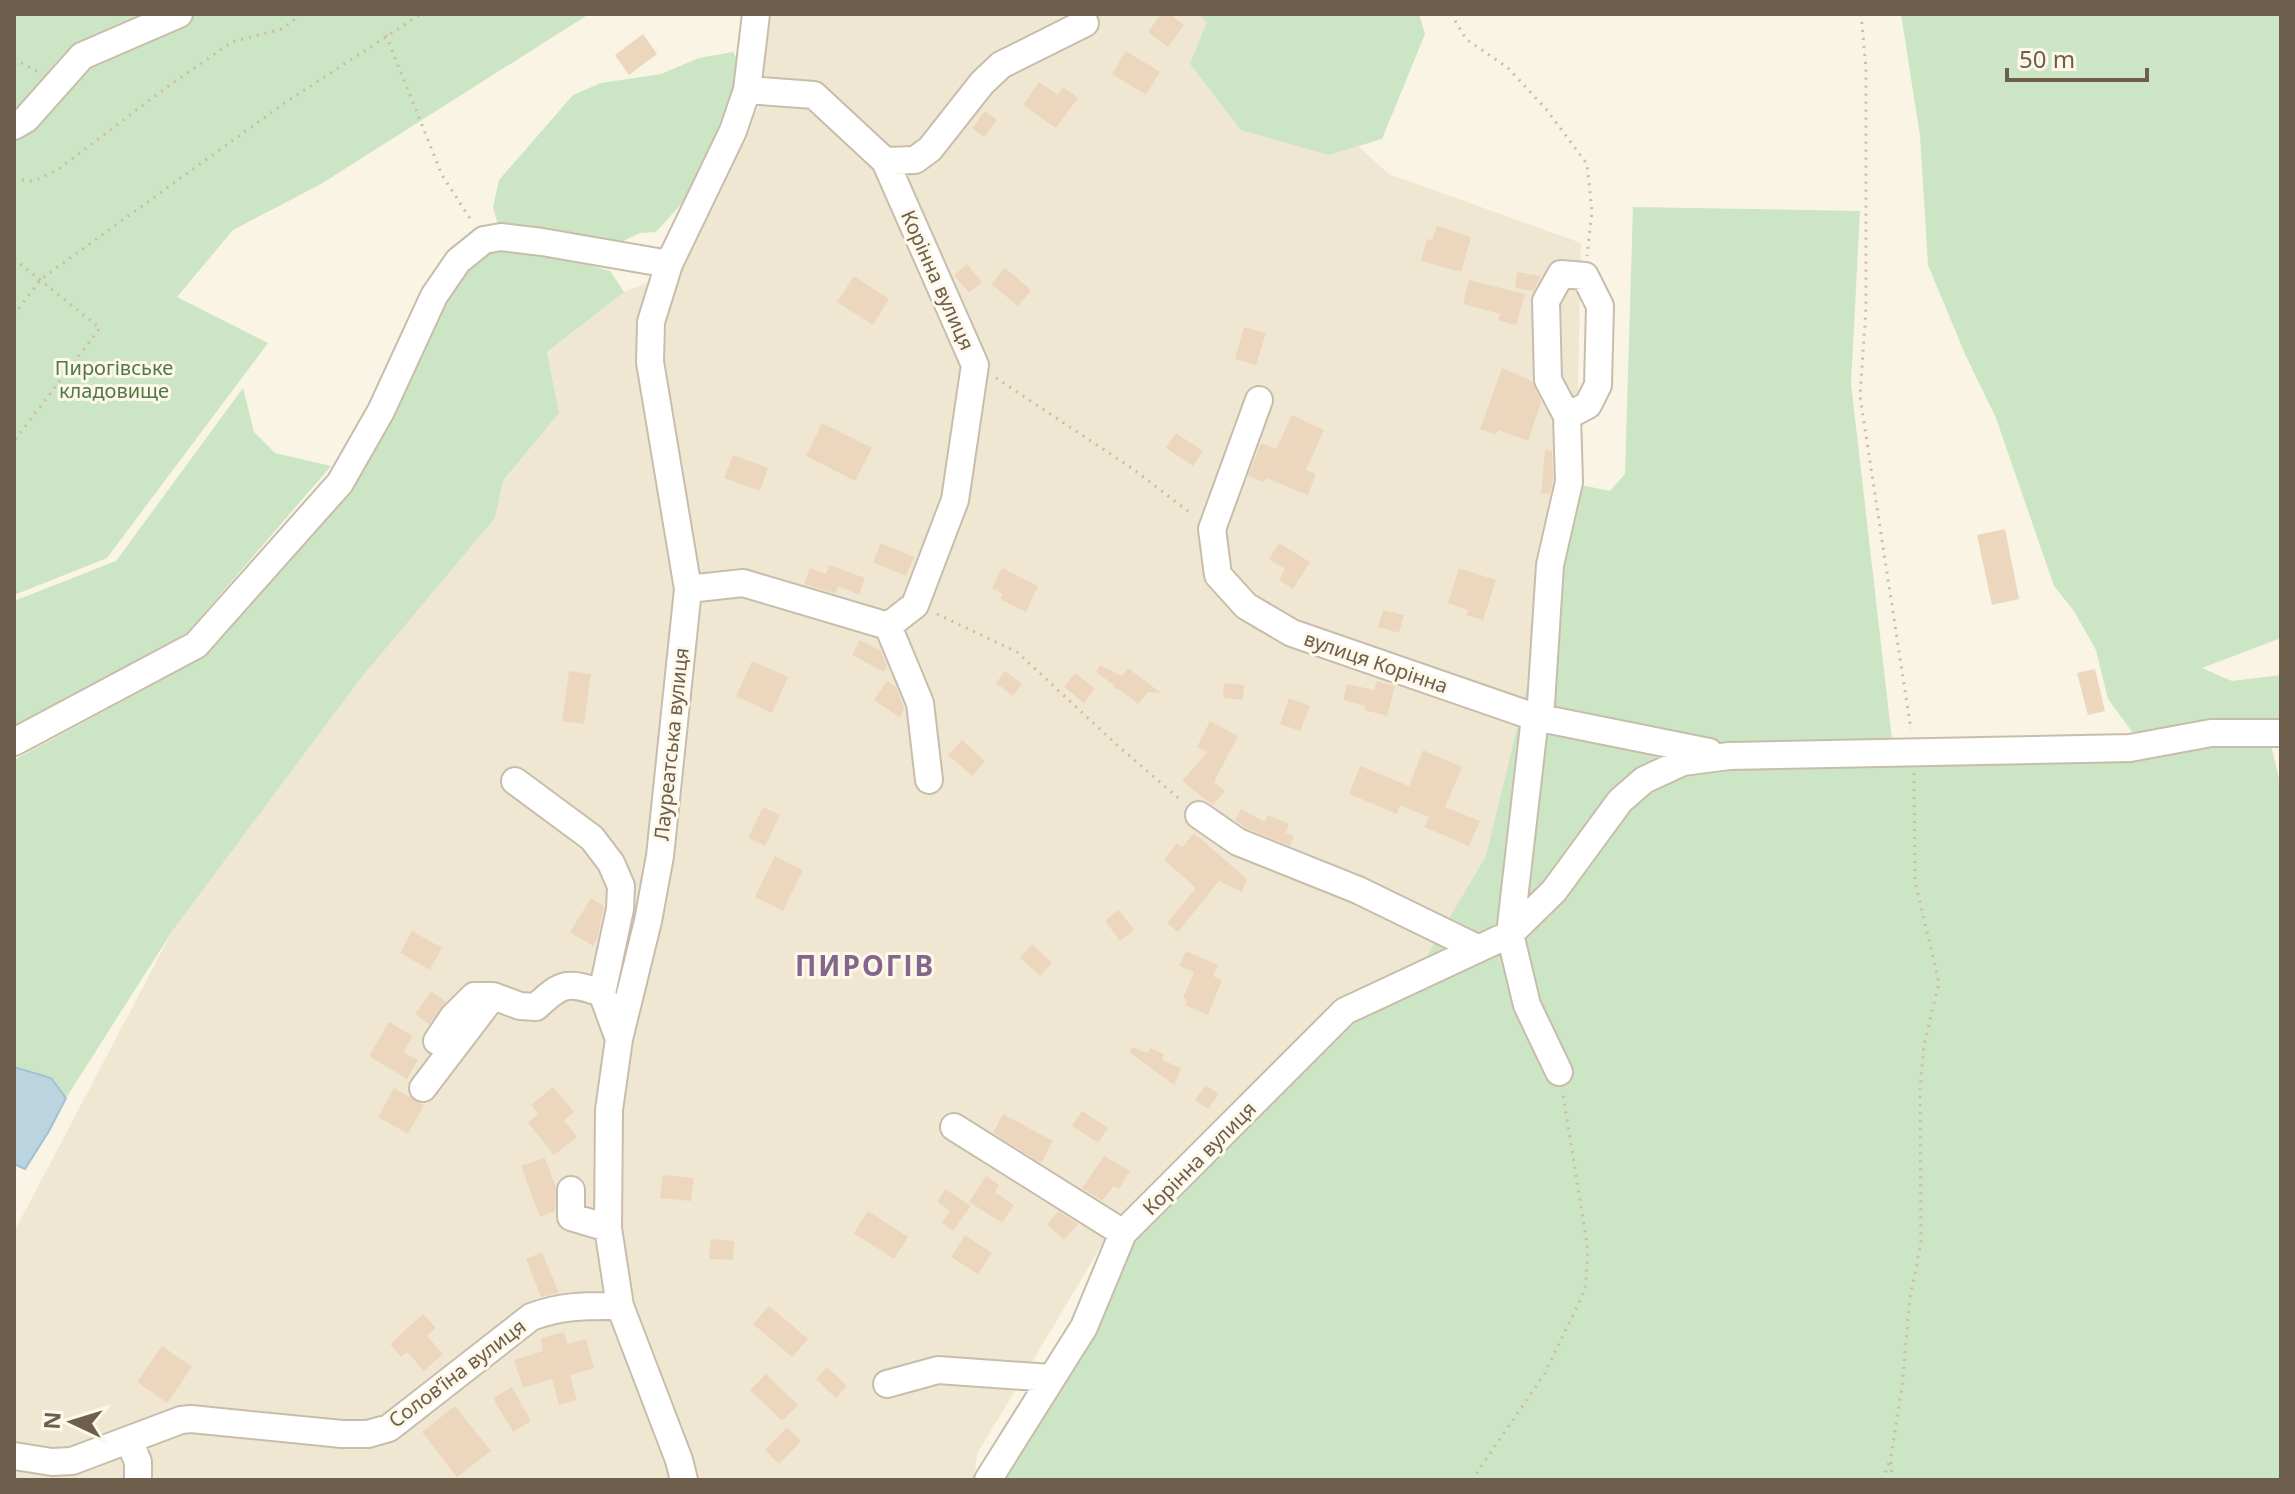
<svg xmlns="http://www.w3.org/2000/svg" width="2295" height="1494" font-family="'Noto Sans',sans-serif">
<style>
.residential{fill:#f0e7d3}
.green{fill:#cce5c4}
.water{fill:#bbd5e0;stroke:#a2c2d1;stroke-width:2}
.building{fill:#ecd7be}
.lines{fill:none;stroke-linecap:round;stroke-linejoin:round}
.minor-casing{stroke:#c8bdab;stroke-width:30}
.path{stroke:#d0bba2;stroke-width:3;stroke-dasharray:2 6;stroke-linecap:butt}
.minor{stroke:#fff;stroke-width:26}
.labels{text-anchor:middle;dominant-baseline:central;stroke-width:6;stroke-linejoin:round;paint-order:stroke}
.street-label{font-size:20px;fill:#6e5e4c;stroke:#fdf8e9}
.park-label{font-size:20px;fill:#507949;stroke:#fdf8e9}
.district-label{font-size:28px;font-weight:bold;letter-spacing:2px;fill:#84658b;stroke:#fdf8e9}
</style>
<rect width="100%" height="100%" fill="#f9f4e4"/>
<path class="residential" d="M768,14H1212L1389,174L1581,243L1576,484L1486,857L1425,959L1331,1006L1118,1218L977,1454L974,1480H14V1232L173,930L361,678L495,518L503,482L559,413L547,352L624,292L677,271L762,100Z"/>
<path class="green" d="M14,14H589L321,184L233,230L177,297L268,343L107,558L14,595Z
M1198,14H1419L1425,34L1382,139L1329,155L1241,130L1190,64L1207,22Z
M1901,14H2281V638L2202,668L2232,681L2281,675V724L2266,725L2281,787V1480H988L1123,1233L1345,1011L1501,937L1425,959L1486,856L1576,484L1610,491L1625,474L1633,207L1860,211L1851,383L1892,740L2139,741L2108,699L2096,650L2074,611L2054,586L1996,418L1965,354L1928,265L1920,136Z
M733,52L743,72L693,191L656,232L640,233L623,241L499,229L493,207L499,180L573,95L601,83L661,74L699,58Z
M500,248L572,260L610,271L624,292L547,352L559,413L503,481L495,518L361,678L173,930L66,1098L51,1078L14,1067V760L204,657L327,515L453,282L483,254Z
M243,388L254,432L275,453L331,466L187,633L14,727V601L116,561Z"/>
<path class="water" d="M14,1067L51,1078L66,1098L49,1131L25,1169L14,1164Z"/>
<path class="building" d="M1161,14H1170L1184,25L1168,47L1148,32Z
M643,34L657,54L629,75L615,55Z
M1126,51L1160,72L1146,95L1112,74Z
M1039,82L1058,95L1063,87L1078,98L1056,128L1023,105Z
M985,111L997,120L984,137L972,128Z
M1437,226L1471,237L1461,272L1421,261L1427,239L1432,240Z
M967,264L982,282L969,293L954,275Z
M1005,268L1031,290L1018,306L991,284Z
M1517,272L1541,276L1533,291L1515,288Z
M854,276L889,299L873,325L837,302Z
M1469,280L1525,294L1516,325L1498,320L1500,314L1463,304Z
M1244,327L1266,333L1256,365L1235,359Z
M1502,368L1532,381L1541,402L1528,441L1498,430L1496,435L1480,429Z
M1292,415L1324,430L1306,470L1316,474L1308,495L1266,478L1264,482L1248,476L1261,443L1276,449Z
M822,423L872,448L855,481L806,456Z
M1176,433L1203,451L1193,466L1166,448Z
M1545,450L1552,451L1553,480L1550,494L1541,493Z
M733,455L768,468L760,491L724,478Z
M2005,529L2019,599L1992,605L1977,535Z
M881,543L914,557L906,576L873,562Z
M1279,543L1310,562L1293,589L1279,580L1285,569L1269,559Z
M829,565L865,578L859,595L838,586L836,594L804,584L810,568L826,574Z
M1002,568L1038,586L1026,612L1000,599L1003,594L992,588Z
M1459,568L1496,580L1483,620L1466,615L1468,610L1448,603Z
M1383,610L1404,615L1399,633L1378,627Z
M860,640L881,651L887,666L884,672L852,655Z
M752,661L788,677L772,713L736,696Z
M1100,665L1122,676L1128,668L1161,693L1148,692L1138,704L1119,689L1113,688L1115,686L1096,672Z
M2095,669L2105,711L2088,715L2077,673Z
M569,671L591,674L584,724L562,721Z
M1005,671L1022,684L1013,696L996,683Z
M1075,673L1095,689L1084,703L1064,687Z
M887,681L896,687L904,707L900,718L874,700Z
M1377,681L1395,686L1387,716L1364,710L1365,706L1343,700L1347,684L1374,690Z
M1224,683L1244,685L1243,700L1223,698Z
M1289,698L1310,706L1300,731L1280,724Z
M1210,721L1238,736L1214,782L1225,791L1213,805L1182,781L1207,752L1197,747Z
M962,740L985,761L972,776L948,755Z
M1423,750L1462,767L1445,807L1480,821L1469,846L1424,827L1429,817L1400,805L1397,814L1349,794L1360,766L1409,786Z
M763,807L780,815L765,846L748,838Z
M1241,809L1265,822L1268,815L1289,824L1286,833L1294,836L1290,846L1246,828L1235,820Z
M1194,833L1247,879L1242,892L1219,881L1178,932L1167,923L1196,888L1164,860L1177,843L1182,847Z
M775,856L803,870L783,911L755,897Z
M591,898L604,906L597,939L593,946L570,932Z
M1119,910L1134,930L1120,941L1105,921Z
M412,931L442,948L430,970L400,953Z
M1032,944L1052,963L1040,976L1020,958Z
M1186,951L1218,965L1213,976L1222,980L1208,1015L1185,1005L1187,1000L1183,998L1194,972L1179,966Z
M431,991L446,1002L429,1024L415,1014Z
M389,1022L413,1036L403,1052L418,1060L407,1079L369,1056Z
M1132,1047L1148,1053L1150,1048L1164,1054L1162,1060L1181,1068L1174,1085L1129,1052Z
M1206,1085L1219,1094L1208,1109L1195,1100Z
M553,1087L574,1112L564,1120L577,1137L554,1155L528,1123L538,1114L531,1105Z
M394,1088L424,1105L408,1134L378,1117Z
M1082,1111L1108,1128L1098,1143L1072,1126Z
M1003,1114L1053,1141L1041,1163L993,1133Z
M1104,1156L1130,1171L1119,1189L1114,1186L1102,1201L1082,1188Z
M545,1158L556,1187L555,1211L540,1217L521,1166Z
M663,1175L694,1178L691,1201L660,1198Z
M986,1176L999,1185L995,1192L1014,1205L1002,1223L969,1202Z
M945,1189L971,1206L953,1231L942,1223L950,1211L937,1202Z
M868,1211L908,1237L894,1259L854,1233Z
M1058,1211L1078,1224L1064,1240L1047,1225Z
M965,1235L992,1253L978,1274L951,1257Z
M711,1239L734,1241L733,1260L709,1259Z
M542,1252L559,1293L541,1297L526,1259Z
M769,1306L808,1339L792,1357L753,1324Z
M423,1314L436,1328L427,1336L443,1354L424,1371L407,1352L401,1357L390,1344Z
M564,1332L567,1344L586,1339L594,1368L570,1375L577,1400L559,1405L552,1379L523,1388L514,1360L543,1351L541,1338Z
M162,1346L192,1367L167,1403L137,1382Z
M827,1367L847,1386L836,1398L816,1379Z
M766,1374L798,1405L782,1421L750,1390Z
M512,1387L531,1421L513,1432L493,1398Z
M455,1406L491,1451L457,1477L422,1432Z
M787,1427L801,1441L779,1464L765,1450Z"/>
<g class="lines">
<g class="minor-casing">
<path id="minor" d="M14,126L26,119L82,56L179,14
M885,161L915,160L930,149L982,83L1001,65L1085,23
M1259,400L1212,529L1218,575L1246,606L1292,633L1535,717L1709,752
M688,589L743,583L888,626L915,605L955,500L975,365L885,161L814,95L747,90
M888,626L920,703L929,780
M14,742L196,645L340,483L381,411L434,296L458,261L484,240L501,237L542,242L669,264
M515,781L592,838L611,863L621,886L620,909L602,993L619,1039
M1199,815L1238,842L1358,890L1477,948
M437,1041L453,1017L474,996H493L520,1006L536,1007C563,981 568,982 602,993
M1559,1072L1527,1005L1510,934L1535,717L1541,704L1550,565L1569,482L1567,416L1588,405L1598,385L1600,306L1585,276L1561,274L1546,301L1548,380L1567,416
M423,1088L493,996
M954,1127L1123,1233
M571,1190V1217L608,1228
M887,1384L938,1370L1051,1378
M129,1440L138,1462V1480
M14,1456L52,1462L72,1461L181,1420L191,1419L342,1434H368L389,1428L531,1317C563,1305 587,1306 620,1306
M684,1480L679,1460L620,1306L608,1228L609,1110L619,1039L648,921L660,856L688,589L650,362L651,322L669,264L733,131L747,90L756,14
M988,1480L1084,1327L1123,1233L1345,1011L1510,934L1554,891L1620,801L1644,780L1683,762L1729,756L2130,748L2211,733H2281"/>
</g>
<path class="path" d="M1451,14L1466,39L1508,68L1546,109L1587,164L1592,211L1587,256
M1861,14L1866,68V308L1860,396L1911,730
M386,35L442,175L471,220
M14,59L38,72
M14,179L33,181L56,171L167,87L232,42L282,29L301,14
M14,259L100,328L14,441
M14,315L41,279L286,102L421,14
M996,378L1133,469L1193,515
M937,614L1017,652L1117,745L1183,802
M14,1179L19,1181
M1472,1480L1545,1373L1585,1290L1588,1250L1563,1094
M1883,1480L1890,1460
M1892,1480L1891,1456L1902,1387L1910,1298L1921,1243L1920,1090L1924,1045L1939,983L1915,881L1914,773"/>
<use href="#minor" class="minor"/>
</g>
<g class="labels">
<g class="street-label">
<text transform="translate(938 280) rotate(66)">Корінна вулиця</text>
<text transform="translate(1376 662) rotate(19)">вулиця Корінна</text>
<text transform="translate(671 744) rotate(-84)">Лауреатська вулиця</text>
<text transform="translate(1199 1158) rotate(-45)">Корінна вулиця</text>
<text transform="translate(457 1373) rotate(-37)">Соловʼїна вулиця</text>
</g>
<g class="park-label">
<text x="114" y="367">Пирогівське<tspan x="114" dy="23">кладовище</tspan></text>
</g>
<g class="district-label">
<text x="865" y="965">ПИРОГІВ</text>
</g>
</g>
<rect width="2295" height="1494" fill="none" stroke="#6e5e4c" stroke-width="32"/>
<g transform="translate(72 1422) rotate(274)" stroke="#fdf8e9" stroke-width="6" paint-order="stroke">
<path d="M0-6L14 30L0 20L-14 30Z" fill="#6e5e4c"/>
<text y="-12" font-size="22" font-weight="bold" text-anchor="middle" fill="#6e5e4c">N</text>
</g>
<path d="M2007 68v12h140v-12" fill="none" stroke="#6e5e4c" stroke-width="4"/>
<text x="2019" y="68" font-size="24" fill="#6e5e4c" stroke="#fdf8e9" stroke-width="6" paint-order="stroke">50 m</text>
</svg>
